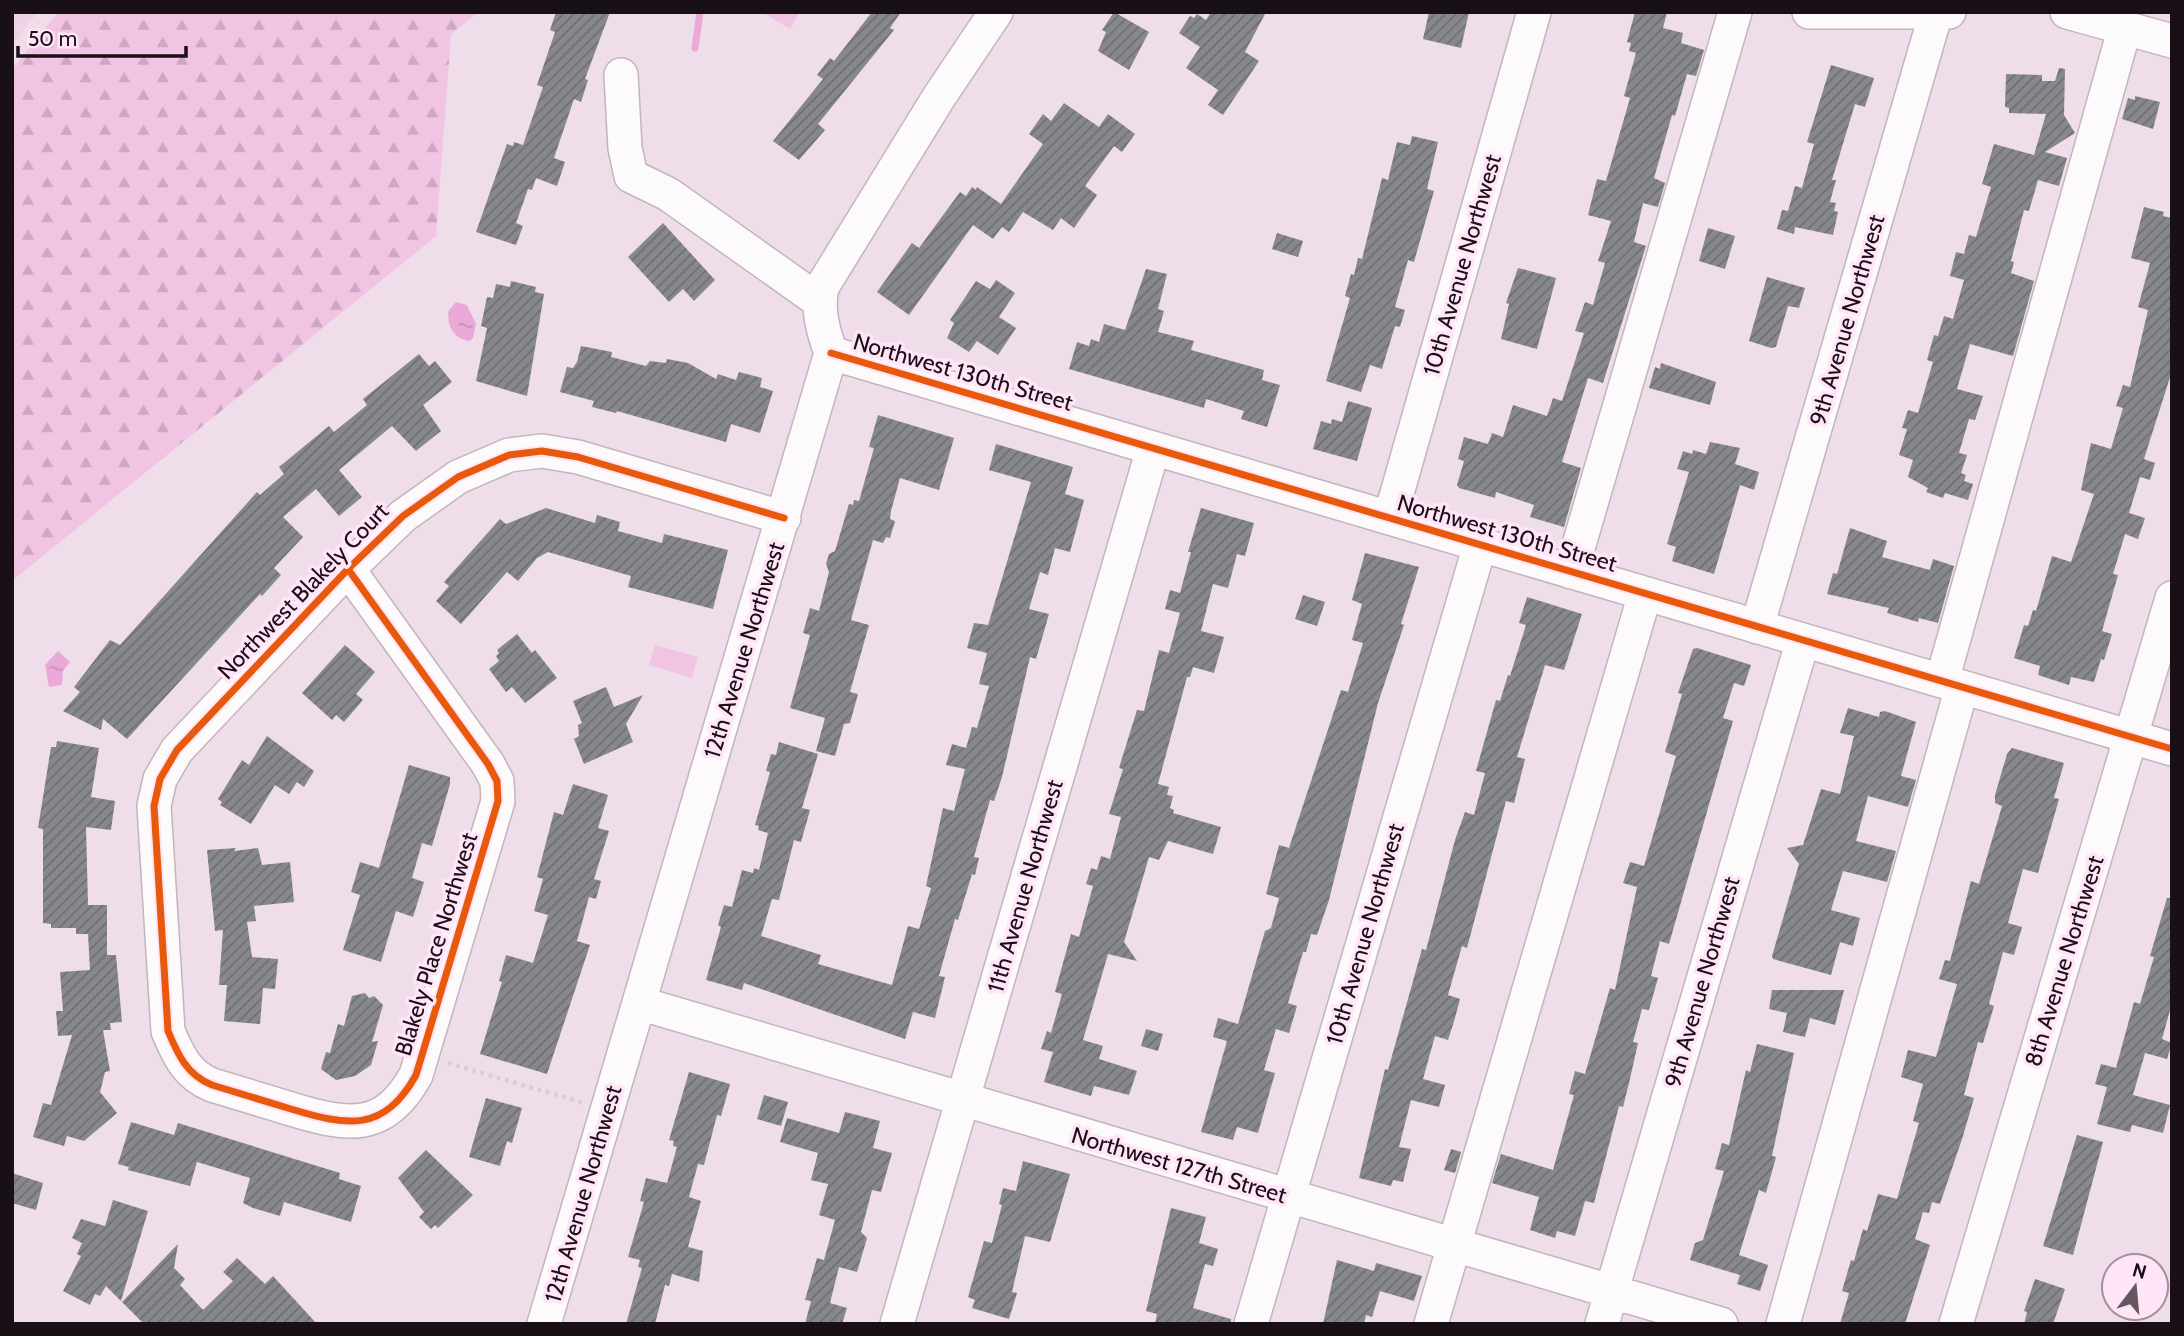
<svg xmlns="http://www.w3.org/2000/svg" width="2184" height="1336" font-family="Cabin,sans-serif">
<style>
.built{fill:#f0d2e6}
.grass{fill:#f1c4e4}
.forest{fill:url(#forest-firs)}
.water{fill:url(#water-ripples)}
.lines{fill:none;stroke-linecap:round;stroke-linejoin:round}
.stream{stroke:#eaa9d8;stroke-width:7}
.building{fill:url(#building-hatch)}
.minor-casing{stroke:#c2b5be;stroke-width:36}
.path{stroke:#d5cfd3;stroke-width:4.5;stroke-dasharray:3.5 5;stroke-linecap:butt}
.minor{stroke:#fdfafc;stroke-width:33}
.cycleway-casing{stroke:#ffe5f7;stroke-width:11}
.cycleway{stroke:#e8590c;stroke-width:7}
.labels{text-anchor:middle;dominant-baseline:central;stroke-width:7;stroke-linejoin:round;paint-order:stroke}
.street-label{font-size:23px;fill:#190f16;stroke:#ffe5f7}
</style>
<defs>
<pattern id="forest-firs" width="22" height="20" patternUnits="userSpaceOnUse" patternTransform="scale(1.75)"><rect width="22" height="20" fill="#f1c4e4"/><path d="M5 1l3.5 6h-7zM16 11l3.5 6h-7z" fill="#cea7c3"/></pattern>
<pattern id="water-ripples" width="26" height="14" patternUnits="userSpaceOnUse" patternTransform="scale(1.75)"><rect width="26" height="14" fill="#eaa9d8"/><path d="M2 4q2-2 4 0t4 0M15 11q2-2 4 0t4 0" fill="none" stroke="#c890b9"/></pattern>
<pattern id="building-hatch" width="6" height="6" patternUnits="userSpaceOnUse" patternTransform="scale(1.75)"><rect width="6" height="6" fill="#87888e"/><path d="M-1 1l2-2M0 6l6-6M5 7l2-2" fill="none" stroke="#6e6e73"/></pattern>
</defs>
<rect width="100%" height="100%" fill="#efdde9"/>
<path class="built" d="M12,12H38L12,45Z"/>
<path class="grass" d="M655,645L698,657L692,678L649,665Z"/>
<path class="forest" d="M58,12H479L451,34L436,236L12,581V69Z
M762,12H800L790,29Z"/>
<path class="water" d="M456,302L467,305L476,324L473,338L469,341C453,339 446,324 449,310Z
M58,651L70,662L63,671L62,685L49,687L45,665Z"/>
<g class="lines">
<path class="stream" d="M695,48L700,12"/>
</g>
<path class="building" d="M556,12H610L585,79L588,80L581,102L574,99L554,158L565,162L557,186L536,178L532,190L528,189L516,223L523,226L516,245L476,232L507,144L513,146L514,142L523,145L543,87L537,85L555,32L550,30Z
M872,12H901L890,28L894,30L818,124L825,130L799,160L773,141L823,79L817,75L830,58L834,61Z
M1114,12L1149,32L1129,70L1098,51L1106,32L1102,30Z
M1211,12H1266L1245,52L1259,61L1223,115L1208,105L1218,90L1186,68L1200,47L1179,33L1190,16L1194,18L1197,14L1206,20Z
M1429,12H1469L1461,48L1423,39Z
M1635,12H1667L1663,28L1683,33L1681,43L1704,50L1696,76L1687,74L1675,116L1672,115L1654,178L1665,183L1658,207L1643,203L1634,242L1646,246L1603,383L1588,378L1562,462L1581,468L1564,527L1530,517L1534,505L1496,492L1495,498L1459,488L1457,485L1464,461L1458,459L1464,437L1488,444L1492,433L1503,437L1513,405L1547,416L1553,398L1562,401L1584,333L1575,331L1585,302L1593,305L1605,263L1598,261L1611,221L1588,215L1597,179L1606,181L1630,98L1624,96L1636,53L1629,51L1631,43L1627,42Z
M1831,65L1874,78L1865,107L1855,104L1832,180H1836L1830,202L1836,203L1834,211L1838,212L1833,235L1795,227L1794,234L1777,229L1782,210L1788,211L1795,186L1802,188L1814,144L1807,142Z
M2059,68L2065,69L2064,115L2075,133L2045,152L2067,158L2059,186L2038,180L2029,211L2024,210L2011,261L2014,262L2011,273L2034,281L2013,356L1970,344L1957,389L1983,396L1975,420L1969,419L1959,453L1967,455L1961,473L1966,475L1964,481L1973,484L1968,500L1945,493L1943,498L1926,492L1928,488L1908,477L1913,460L1899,455L1907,429L1902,428L1908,410L1918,413L1933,362L1927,360L1934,335L1938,336L1944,316L1953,319L1964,280L1950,276L1956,252L1964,254L1969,235L1976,237L1991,187L1982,184L1994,144L2034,155L2046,114L2009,113V108L2005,107L2006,74L2042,75V81H2055Z
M2135,96L2160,102L2153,129L2122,119L2128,98L2135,100Z
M1064,103L1099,127L1108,114L1135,134L1122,152L1114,146L1085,186L1097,195L1074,228L1061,218L1053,230L1023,212L1009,232L1002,227L993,239L973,225L909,315L877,292L912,243L919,248L960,192L966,196L972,187L976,190L977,187L1001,204L1043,144L1029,134L1043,114L1051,121Z
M1412,136L1438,142L1427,189L1434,191L1414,262L1408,260L1395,307L1405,310L1400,327L1395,326L1382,369L1370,365L1361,392L1326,381L1350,298L1345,296L1351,274L1354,275L1358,258L1362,259L1382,178L1388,180L1397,142L1410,145Z
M2144,207L2164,212L2163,216L2172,218V371L2144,459L2155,463L2150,480L2140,477L2129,513L2145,518L2138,539L2125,534L2113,574L2118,575L2102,631L2112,634L2104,660L2101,659L2094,682L2071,677L2069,685L2038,675L2040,666L2014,658L2024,625L2028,626L2033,610L2036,611L2052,556L2071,562L2094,494L2081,490L2091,443L2111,449L2123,408L2116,406L2123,385L2130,387L2148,310L2138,307L2150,263L2131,258Z
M663,223L715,280L694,301L683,289L669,302L628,257Z
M1708,228L1735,236L1725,269L1699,261Z
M1277,233L1303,241L1298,257L1272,249Z
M1518,268L1556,278L1537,349L1501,339L1509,304L1506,303Z
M1146,269L1167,274L1158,309L1164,311L1158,332L1194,341L1191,350L1264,370L1262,380L1280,385L1267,427L1241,419L1244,411L1206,399L1204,408L1069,369L1077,342L1089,346L1091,339L1099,342L1104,324L1125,330Z
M1767,277L1805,288L1799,308L1788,306L1776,347L1771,348L1749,341Z
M996,280L1015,293L999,317L1016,328L998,355L977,341L969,352L947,338L954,323L950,320L976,281L990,289Z
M511,281L536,287L535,292L544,294L527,396L476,381L487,328L481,326L487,297L493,298L496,284L510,287Z
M581,346L612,352L611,357L646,366L650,361L666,363L667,359L688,363L716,379L718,374L736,380L739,372L762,378L760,387L773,391L760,433L731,424L726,442L617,411L616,413L592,407L594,401L560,392L567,367L573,368L577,362Z
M419,354L429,366L435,361L452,382L423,405L441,431L416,451L392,426L339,470L362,497L339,516L316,489L283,517L303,537L274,568L281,575L262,596L260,594L127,739L103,719L101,730L63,711L80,692L74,687L110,640L120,645L257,492L260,495L284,474L279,467L329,426L334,432L367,405L363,399Z
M1661,363L1716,382L1710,405L1649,388L1655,367L1660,369Z
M1348,401L1372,408L1357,461L1313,449L1321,421L1331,424L1332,419L1342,422Z
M878,415L954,438L939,490L900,478L891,511L890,519L895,521L890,538L886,537L883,543L873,540L851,620L869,625L850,692L858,694L850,723L844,724L835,756L816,751L825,718L790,708L810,635L803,633L810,608L819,611L829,572L826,564L829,554L835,551L849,504L853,505L854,500L859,501L874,448L869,447Z
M1710,442L1740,448L1735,464L1759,472L1754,490L1740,485L1714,574L1672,561L1676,547L1667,544L1689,472L1677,469L1683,451L1692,454L1693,450L1706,454Z
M996,444L1073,467L1065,494L1084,500L1070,552L1055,548L1048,575L1040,572L1029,609L1049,614L1036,659L1030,657L1002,777L994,801L990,800L974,857L979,858L975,875L972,874L958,920L955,919L939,976L945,977L935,1018L913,1012L905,1039L744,983L742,990L706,980L721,927L718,925L724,905L732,907L742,870L753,873L754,868L759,870L768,833L758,830L759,826L755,825L770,772L766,771L771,754L776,755L779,742L818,754L802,808L810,810L801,842L794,840L779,900L772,899L761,936L821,955L818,964L892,985L908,926L919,929L931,888L926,886L943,808L954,811L965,769L946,765L952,744L966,748L972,727L977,728L989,686L979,684L987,653L967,648L974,623L988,625L1031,482L989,470Z
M546,508L595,523L597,515L620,522L618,531L662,543L664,534L728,550L713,609L628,587L631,576L548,552L537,558L518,581L507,572L461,624L436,601L449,586L444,582L500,519L506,524Z
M1201,508L1254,523L1245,556L1237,554L1228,588L1213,584L1201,631L1224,637L1214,673L1193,667L1190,677H1187L1158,784L1169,787L1167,795L1173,796L1170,808L1174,810L1173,813L1221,827L1213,854L1168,841L1159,860L1149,857L1124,942L1137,961L1108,954L1083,1040L1103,1046L1099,1059L1137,1071L1129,1095L1094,1086L1091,1096L1044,1082L1053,1052L1041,1049L1047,1031L1051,1033L1062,994L1055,992L1071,934L1079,937L1093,886L1086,884L1091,868L1097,870L1101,856L1110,859L1121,817L1109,814L1123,769L1119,768L1137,710L1144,711L1159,650L1169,653L1180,613L1165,609L1170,590L1180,593L1191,552H1188Z
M1850,528L1887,541L1882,557L1930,570L1933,559L1954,566L1938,623L1919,618L1918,622L1887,613L1889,608L1827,594L1833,573L1837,574Z
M1365,553L1419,567L1401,624L1404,625L1378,703L1329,900L1317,935L1311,934L1306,952H1303L1288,1003L1297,1006L1289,1033L1276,1029L1264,1070L1275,1073L1258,1133L1237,1127L1233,1140L1201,1132L1227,1041L1213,1037L1218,1018L1238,1024L1265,931L1271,928L1279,898L1266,894L1279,845L1289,848L1341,690L1348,692L1363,643L1352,640L1362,604L1352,600Z
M1303,595L1325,602L1317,626L1295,619Z
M1527,597L1582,614L1564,670L1545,665L1517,757L1525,759L1514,803L1506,801L1467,948L1462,946L1448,995L1460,999L1455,1018L1448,1040L1435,1036L1423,1079L1445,1085L1439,1107L1411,1100L1399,1147L1411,1149L1403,1182L1393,1180L1391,1186L1359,1178L1385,1069L1388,1070L1422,949L1426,950L1455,840L1465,812L1474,815L1485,773L1476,771L1496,700L1500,701L1508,675L1510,676L1526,625L1519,623Z
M517,634L532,653L535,650L557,678L525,703L512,687L506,692L489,669L499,661L496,656L499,653L497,650Z
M345,645L375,672L356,694L363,700L344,722L336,715L332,720L302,693Z
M1697,648L1751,665L1744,686L1734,683L1723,718L1733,721L1669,944L1660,941L1651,976L1658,978L1649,1010L1642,1009L1633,1042L1638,1043L1629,1083L1623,1107L1619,1106L1594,1203L1585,1201L1575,1236L1557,1231L1555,1238L1530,1230L1539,1197L1492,1183L1501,1154L1553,1170L1574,1095L1569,1094L1575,1071L1585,1074L1610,988L1615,990L1637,887L1623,883L1630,862L1644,866L1676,756L1665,752L1682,694L1678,693L1693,649Z
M606,687L614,707L643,695L626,724L633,742L584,764L574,739L579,736L578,725L582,723L573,701Z
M1848,708L1879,717L1880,712L1885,711L1916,722L1901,776L1916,780L1908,807L1868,796L1856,841L1896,851L1887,882L1843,871L1831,910L1860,918L1853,946L1840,942L1831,975L1773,959L1772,956L1799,864L1787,848L1803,845L1821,789L1840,794L1854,736L1840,733Z
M267,736L314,771L304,787L297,782L289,794L275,785L251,824L220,805L222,802L218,799L242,760L249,765Z
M57,741L99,748L91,797L115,801L111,830L86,827L88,905H107V955H116L122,1022L110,1023L111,1030H103L110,1071L105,1072L100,1092L117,1113L84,1141L67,1136L64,1146L33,1137L43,1103L51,1105L72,1035L58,1036L56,1011H63L60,972L90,970L88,934H76V928H51V924L43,923V829L38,828L51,747H56Z
M2012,748L2064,763L2054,798L2059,799L2038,873L2023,869L2008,923L2022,927L2014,955L2003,952L1989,1004L1994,1006L1983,1043L1978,1042L1964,1095L1974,1098L1963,1136L1940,1204L1932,1202L1929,1213L1923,1212L1915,1239L1930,1245L1905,1324H1840L1849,1293L1842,1291L1851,1260L1854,1261L1863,1229L1867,1231L1878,1194L1897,1199L1919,1123L1913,1121L1923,1084L1901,1077L1908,1050L1936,1057L1957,984L1939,979L1945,960L1950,961L1971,881L1979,884L2002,806L1995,803V795L2007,754Z
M409,765L450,777V784L432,846L422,843L412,878L424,882L413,917L396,911L381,962L343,950L360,895L351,892L360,862L379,868Z
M573,784L608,795L598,828L609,831L594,879L601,881L596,899L589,897L577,941L590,945L547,1074L480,1054L502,982L499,981L506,955L533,963L548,915L534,911L543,879L537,877L554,812L563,815Z
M236,848L234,851L258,848L262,865L290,862L294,902L254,906L256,921L247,922L252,957L278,959L275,989L263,988L260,1024L224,1021L227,985H219L223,930L215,931L207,850Z
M2167,898H2172V1003L2162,1039L2172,1043L2167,1059L2145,1053L2133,1095L2170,1105L2163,1133L2132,1125L2130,1132L2097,1124L2107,1087L2095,1084L2101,1064L2116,1068L2134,1002L2140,1004L2154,957L2150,956Z
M1772,990H1844L1835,1025L1810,1018L1805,1037L1783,1032L1787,1013L1769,1009Z
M365,993L369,998L374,996L383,1005L372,1042L378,1041L371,1065L355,1076L336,1080L321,1069L326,1052L330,1053L338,1024L344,1026L352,996Z
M1146,1029L1163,1034L1158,1051L1141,1046Z
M1757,1044L1794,1053L1772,1156L1776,1157L1766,1193L1759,1190L1739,1255L1768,1265L1760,1291L1737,1284L1740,1275L1690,1260L1695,1243L1703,1240L1724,1171L1715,1169L1722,1143L1729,1145L1746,1070L1750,1072Z
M689,1072L730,1084L721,1116L717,1115L704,1165L698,1164L689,1197L701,1201L688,1247L703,1251L699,1282L672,1274L669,1286L665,1285L655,1324H626L642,1268L638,1267L640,1260L628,1257L644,1202L640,1201L646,1178L667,1183L677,1147L673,1146L674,1141L669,1140Z
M764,1095L788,1102L781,1126L757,1119Z
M486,1098L522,1108L512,1143L507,1141L500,1166L469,1157Z
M845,1112L880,1121L873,1148L892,1153L881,1192L872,1190L861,1232L867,1238L857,1272L839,1267L830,1303L847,1308L842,1324H805L811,1301L805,1300L817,1258L824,1260L835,1220L819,1215L828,1184L811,1180L818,1153L780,1142L787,1118L839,1133Z
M131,1122L174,1135L178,1123L340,1173L339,1179L361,1186L351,1222L284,1202L280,1216L253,1208L243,1203L250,1178L197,1162L190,1186L128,1170L129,1167L118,1164Z
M2077,1135L2103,1142L2073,1255L2043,1246Z
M1451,1149L1461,1152L1455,1173L1444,1170Z
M426,1150L473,1195L438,1228L435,1225L431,1229L419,1217L424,1212L398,1178Z
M1023,1161L1070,1174L1050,1242L1025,1236L1012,1292L1017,1293L1009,1319L972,1308L975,1300L968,1297L984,1241L992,1243L1002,1205L999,1204L1003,1188L1016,1191Z
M12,1173L43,1183L36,1210L12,1203Z
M113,1200L148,1211L121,1301L106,1286L100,1296L95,1294L90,1305L63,1291L81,1256L77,1254L82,1243L72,1238L81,1219L105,1226Z
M1171,1208L1206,1217L1199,1243L1218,1249L1213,1266L1205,1264L1193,1308L1231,1319L1230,1324H1155L1157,1314L1146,1311Z
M178,1244L174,1268L185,1279L180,1285L203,1310L233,1281L223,1272L237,1258L265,1284L273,1276L317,1324H144L122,1302Z
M1337,1260L1374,1271L1376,1263L1422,1276L1414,1301L1380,1291L1372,1317L1366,1315L1364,1324H1323Z
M2035,1279L2065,1289L2053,1324H2024L2027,1312L2024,1311Z"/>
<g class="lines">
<g class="minor-casing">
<path id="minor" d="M1809,12H1949
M2067,12L2172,41
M621,75L625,148L631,176L668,194L819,301
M831,353L2172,749
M1390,518L1534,12
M348,569L488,764L497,781L498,801L416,1075C384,1133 347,1126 291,1109C264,1101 238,1093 212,1085C187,1075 178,1055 168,1031L154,806L160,779L177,750L348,569L403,516L458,477L509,455L542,451L578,457L784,518
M1571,572L1735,12
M1757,627L1936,13
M1942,681L2125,27
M639,1003L1721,1324
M544,1324L831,353C823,331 817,310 822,287L939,97L996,12
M897,1324L1153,449
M1251,1324L1480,545
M1431,1324L1645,594
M1602,1324L1803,640
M1783,1324L1962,687
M1956,1324L2172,598"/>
</g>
<path class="path" d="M448,1063L584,1103"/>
<use href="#minor" class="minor"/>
<g class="cycleway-casing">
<path id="cycleway" d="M831,353L2172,749
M348,569L488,764L497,781L498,801L416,1075C384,1133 347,1126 291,1109C264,1101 238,1093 212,1085C187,1075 178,1055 168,1031L154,806L160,779L177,750L348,569L403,516L458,477L509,455L542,451L578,457L784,518"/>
</g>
<use href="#cycleway" class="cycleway"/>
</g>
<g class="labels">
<g class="street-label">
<text transform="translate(1462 265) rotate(-74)">10th Avenue Northwest</text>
<text transform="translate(1847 320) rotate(-74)">9th Avenue Northwest</text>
<text transform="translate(963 372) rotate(16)">Northwest 130th Street</text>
<text transform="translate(1507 533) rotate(16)">Northwest 130th Street</text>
<text transform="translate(303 591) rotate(-46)">Northwest Blakely Court</text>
<text transform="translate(744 650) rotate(-73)">12th Avenue Northwest</text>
<text transform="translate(1025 886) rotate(-74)">11th Avenue Northwest</text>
<text transform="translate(1365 934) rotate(-74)">10th Avenue Northwest</text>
<text transform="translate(436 944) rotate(-73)">Blakely Place Northwest</text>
<text transform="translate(2064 961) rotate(-73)">8th Avenue Northwest</text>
<text transform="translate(1702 982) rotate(-74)">9th Avenue Northwest</text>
<text transform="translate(1179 1165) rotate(16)">Northwest 127th Street</text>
<text transform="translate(583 1194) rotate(-74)">12th Avenue Northwest</text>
</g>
</g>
<rect width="2184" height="1336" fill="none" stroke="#190f16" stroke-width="28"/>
<g transform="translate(2135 1287) rotate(16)"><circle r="33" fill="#ffe5f7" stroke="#a38f9d" stroke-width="2"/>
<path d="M0-5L12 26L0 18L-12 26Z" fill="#645760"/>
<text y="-10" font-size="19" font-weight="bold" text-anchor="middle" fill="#190f16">N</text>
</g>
<path d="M18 46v10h168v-10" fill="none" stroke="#190f16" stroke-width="3.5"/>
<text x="28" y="46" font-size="21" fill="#190f16" stroke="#ffe5f7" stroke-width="5" paint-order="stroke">50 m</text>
</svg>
